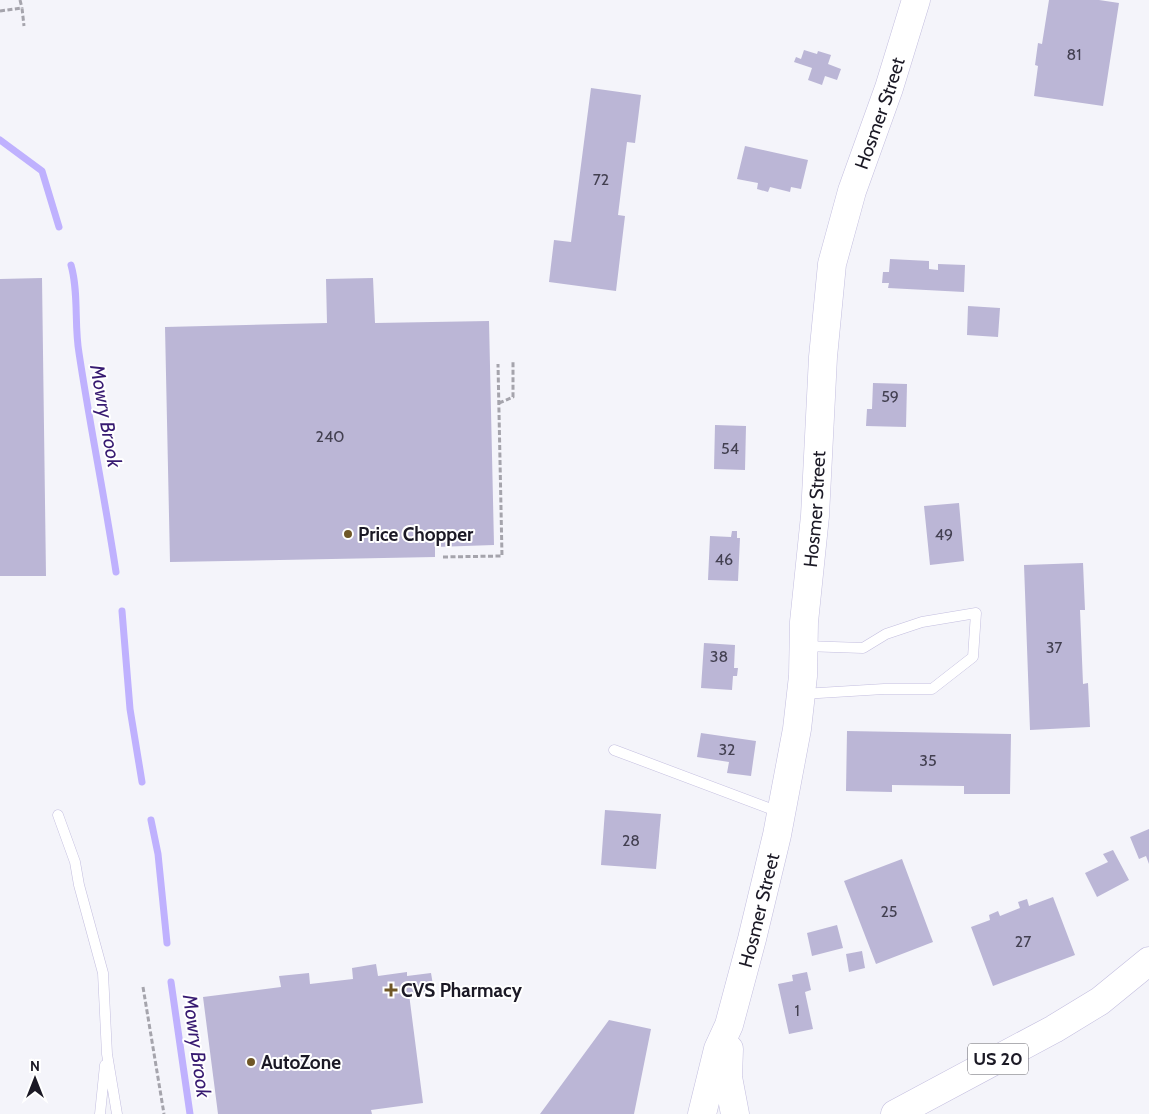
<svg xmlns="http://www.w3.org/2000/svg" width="1149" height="1114" font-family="Cabin,sans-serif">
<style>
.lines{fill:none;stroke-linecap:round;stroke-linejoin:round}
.stream{stroke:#bfb1fe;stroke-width:7}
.building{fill:#bbb6d6}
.lane-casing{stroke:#c3bedf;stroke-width:11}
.secondary-casing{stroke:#c3bedf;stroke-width:29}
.primary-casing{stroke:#c3bedf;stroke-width:29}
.path{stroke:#a5a4ac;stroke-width:3;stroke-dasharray:5 2.5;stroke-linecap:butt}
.lane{stroke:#fff;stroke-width:10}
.secondary{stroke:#fff;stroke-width:28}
.primary{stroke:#fff;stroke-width:28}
.poi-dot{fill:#6f5727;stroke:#fff;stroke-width:2}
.labels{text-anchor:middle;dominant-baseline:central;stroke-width:4;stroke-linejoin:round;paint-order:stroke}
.number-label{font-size:16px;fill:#434051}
.shield{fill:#fff;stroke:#5f5e66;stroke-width:1}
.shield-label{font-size:18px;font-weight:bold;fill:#1b1925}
.street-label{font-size:19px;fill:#1b1925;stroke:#fff}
.poi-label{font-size:19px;font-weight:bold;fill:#1b1925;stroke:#fff;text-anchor:start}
.water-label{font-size:20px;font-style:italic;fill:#371a71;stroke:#fff}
</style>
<rect width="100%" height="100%" fill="#f4f4fa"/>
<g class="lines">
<path class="stream" d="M0,140L42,171L59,227
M71,265C79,293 74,324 79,353C90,426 105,499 116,572
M122,611L130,709L142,782
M151,820L158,854L167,943
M171,982L190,1114"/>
</g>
<path class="building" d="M1049,0H1099L1119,3L1103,106L1034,96L1038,66L1035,65L1038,43L1042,44Z
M804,50L817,54L818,51L831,55L828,64L841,69L837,80L825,76L822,85L808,80L812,68L794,62L796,57L801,59Z
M591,88L641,95L635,143L627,142L618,215L625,216L616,291L549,282L554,240L571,242Z
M745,146L808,160L801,189L791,187L790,192L770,187L768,192L757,189L758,183L737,179Z
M890,259L929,261V269L938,270V264L965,265L964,292L888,288L889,283H882L883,272H889Z
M42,278L46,576H0V279Z
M373,278L375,323L489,321L494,545L435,547V557L170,562L165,327L327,323L326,279Z
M968,306L1000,308L998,337L967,335Z
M873,383L907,384L906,427L866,426L867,409H872Z
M715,425L746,426L745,470L714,469Z
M959,503L964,561L930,565L924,506Z
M732,531H737V538H740L738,581L708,580L710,536L731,537Z
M1083,563L1085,610H1080L1083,684L1088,683L1090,727L1030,730L1024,565Z
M704,643L735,645L734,668H738L737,676H733L732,690L701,688Z
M847,731L1011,734L1010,794H964V786L892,785V792L846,791Z
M701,733L756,741L751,776L727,773L729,762L697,757Z
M605,810L661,814L656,869L601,865Z
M1149,829V864L1146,856L1139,859L1130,837Z
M1113,850L1129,880L1097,897L1085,873L1108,862L1103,854Z
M902,859L933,942L876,964L844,881Z
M1053,897L1075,955L993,986L971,927L990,920L989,915L998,911L1000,916L1020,908L1018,902L1027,899L1029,906Z
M837,925L843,948L812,956L807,933Z
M862,951L865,968L849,972L846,954Z
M376,964L378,976L407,972V976L431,973L434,991L409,994L423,1103L371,1110L372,1114H218L203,997L281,987L279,976L309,973L310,984L353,979L352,968Z
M807,972L811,990L805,992L813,1029L789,1034L778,984L793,981L792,975Z
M609,1020L651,1029L634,1114H540Z"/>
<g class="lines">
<g class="lane-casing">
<path id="lane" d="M802,694L884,689H932L973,657L976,613L922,622L886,634L863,648L804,646
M614,750L779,812
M58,815L75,862L79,885L103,973L107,1054L117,1114
M100,1114L105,1065"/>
</g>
<g class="secondary-casing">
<g id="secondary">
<path d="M729,1049L728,1077L735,1114"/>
<path id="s1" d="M702,1114L718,1049L729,1025L752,939L777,835L797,729L803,676L804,622L815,516L823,357L832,264L852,191L889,88L916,0"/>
</g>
</g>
<g class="primary-casing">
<path id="primary" d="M895,1114L1054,1029L1100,1001L1149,961"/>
</g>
<path class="path" d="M20,0L22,8
M0,11L22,8L24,26
M499,403L513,397V361
M443,557L502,556L498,364
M143,987L164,1114"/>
<use href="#lane" class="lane"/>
<use href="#secondary" class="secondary"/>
<use href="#primary" class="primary"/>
</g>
<g class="poi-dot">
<circle cx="348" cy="534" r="5"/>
<path d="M388.5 982.5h5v5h5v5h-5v5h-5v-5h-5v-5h5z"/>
<circle cx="251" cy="1062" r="5"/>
</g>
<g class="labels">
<g class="number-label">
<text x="1074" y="54">81</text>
<text x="601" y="179">72</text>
<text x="890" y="396">59</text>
<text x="330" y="436">240</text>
<text x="730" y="448">54</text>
<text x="944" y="534">49</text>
<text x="724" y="559">46</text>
<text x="1054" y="647">37</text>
<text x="719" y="656">38</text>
<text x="727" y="749">32</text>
<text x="928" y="760">35</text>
<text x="631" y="840">28</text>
<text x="889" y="911">25</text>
<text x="1023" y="941">27</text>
<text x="797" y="1010">1</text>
</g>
<rect class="shield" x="968" y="1043.5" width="60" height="31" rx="4"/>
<g class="shield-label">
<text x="998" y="1059">US 20</text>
</g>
<g class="street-label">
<text stroke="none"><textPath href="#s1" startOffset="1022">Hosmer Street</textPath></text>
<text stroke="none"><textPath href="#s1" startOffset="618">Hosmer Street</textPath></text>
<text stroke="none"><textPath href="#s1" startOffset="212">Hosmer Street</textPath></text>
</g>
<g class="poi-label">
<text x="358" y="534">Price Chopper</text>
<text x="401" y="990">CVS Pharmacy</text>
<text x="261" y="1062">AutoZone</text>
</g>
<g class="water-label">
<text transform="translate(106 416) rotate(80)">Mowry Brook</text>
<text transform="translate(197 1046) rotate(82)">Mowry Brook</text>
</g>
</g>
<g transform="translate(35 1079)" stroke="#ffffff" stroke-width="4" paint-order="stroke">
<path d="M0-4L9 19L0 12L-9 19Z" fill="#1b1925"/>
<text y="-8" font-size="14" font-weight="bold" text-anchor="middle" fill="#1b1925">N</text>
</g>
</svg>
